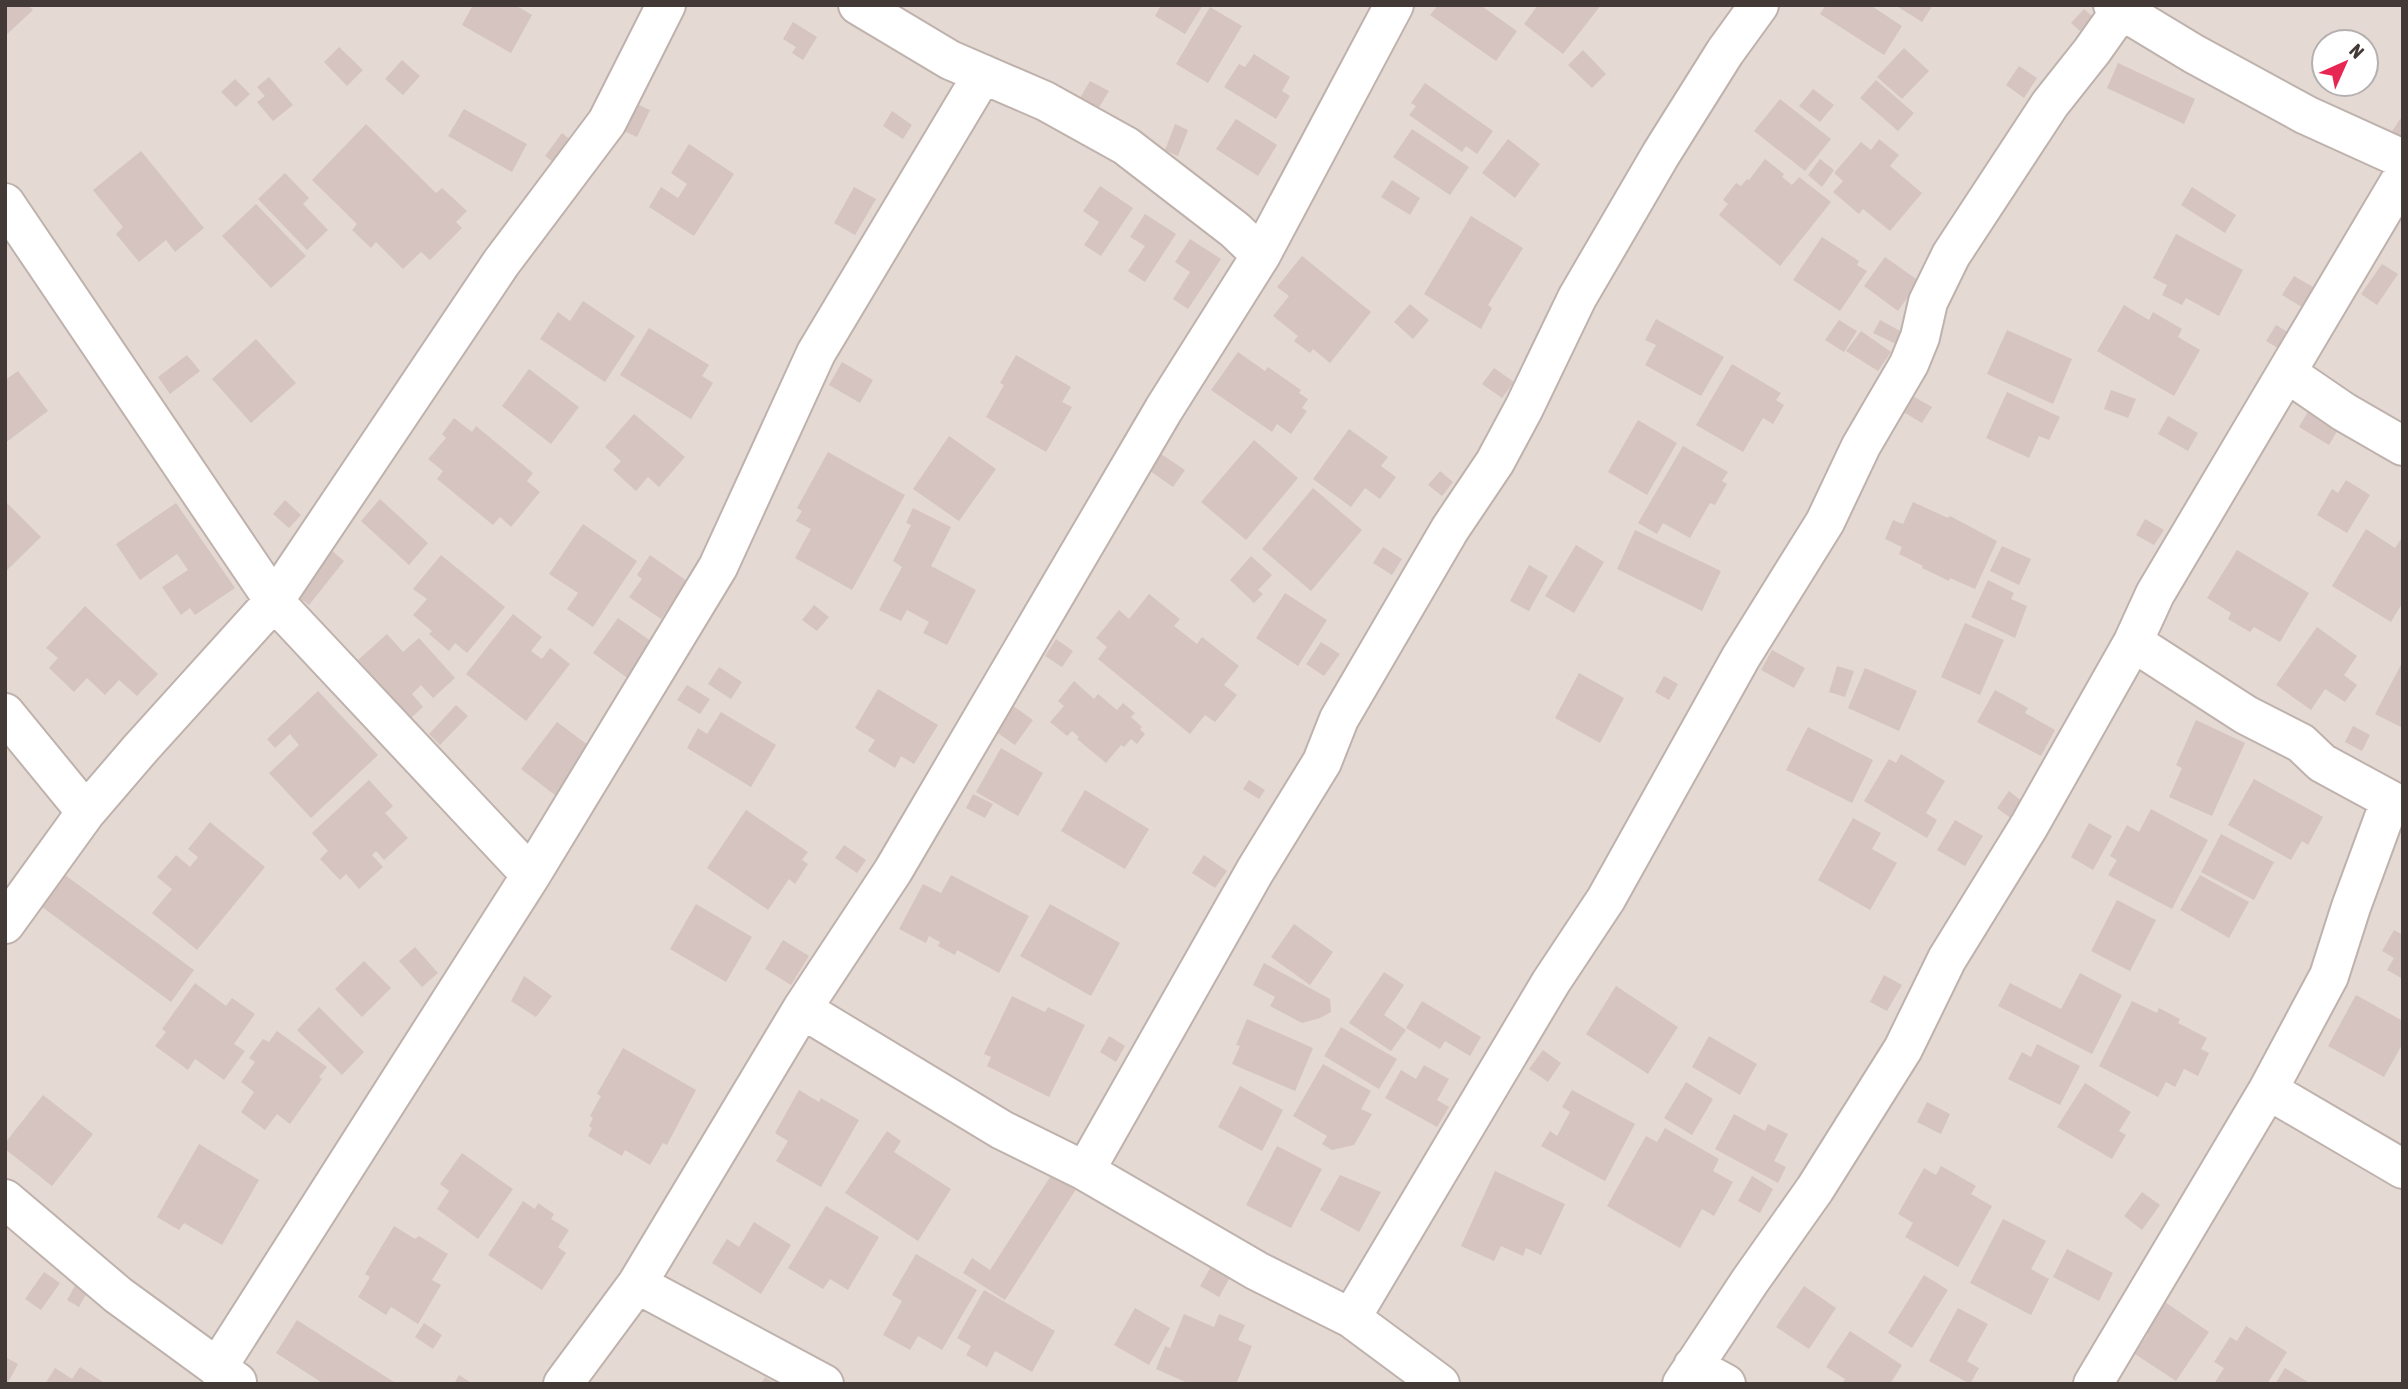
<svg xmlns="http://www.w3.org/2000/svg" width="2408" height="1389" font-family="'Asap Condensed',sans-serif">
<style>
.residential{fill:#e5d9d4;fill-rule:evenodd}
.building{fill:#d5c4bf}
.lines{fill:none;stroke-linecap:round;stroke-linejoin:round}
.minor-casing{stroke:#bfb2ac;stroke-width:42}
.minor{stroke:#fff;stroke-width:38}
</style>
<rect width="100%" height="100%" fill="#f1e9e6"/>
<path class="residential" d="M5,5H2403V1384H5ZM2324,42H2366V84H2324Z"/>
<path class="building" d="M5,5H28L33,10L5,36Z
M473,5H515L532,15L511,53L462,25Z
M1161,5H1203L1185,34L1155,16Z
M1438,5H1480L1517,31L1496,61L1430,15Z
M1538,5H1601L1563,54L1524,24Z
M1826,5H1870L1902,26L1884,55L1820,14Z
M1895,5H1933L1922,22Z
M1210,7L1242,26L1208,83L1176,64Z
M2084,9L2102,25L2089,39L2071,23Z
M793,22L817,37L803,60L792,53L796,47L783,39Z
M339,47L363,70L347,86L324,62Z
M1904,48L1929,71L1902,99L1877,77Z
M1583,50L1606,74L1592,88L1568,65Z
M1254,54L1290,77L1282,91L1290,96L1276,119L1224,87L1239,64L1245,67Z
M402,60L420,76L403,95L385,79Z
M2118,63L2195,99L2184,124L2107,88Z
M2019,66L2037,78L2024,98L2006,85Z
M269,77L293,105L273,121L257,102L265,96L257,87Z
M235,79L250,94L236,107L221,92Z
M1876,80L1914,113L1898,131L1860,98Z
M1090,81L1109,91L1098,109L1080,98Z
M1425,83L1493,131L1477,154L1466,146L1462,152L1409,115L1416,106L1411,103Z
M1813,89L1834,105L1820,122L1799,106Z
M1780,99L1831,139L1805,171L1754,131Z
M630,101L650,110L637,137L618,128Z
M464,109L527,144L512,172L448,136Z
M892,111L912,125L903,139L883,126Z
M1236,119L1277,145L1258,176L1216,149Z
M2400,119L2403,120V146L2389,136Z
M366,124L436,193L442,188L467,211L456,222L462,228L430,260L421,252L403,269L376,242L371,248L352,230L357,224L312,180Z
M1175,124L1188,130L1178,156L1165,150Z
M1412,129L1469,167L1450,195L1393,157Z
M562,133L582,149L565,171L545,156Z
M1508,139L1540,164L1515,198L1482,173Z
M1879,139L1899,155L1890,166L1922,193L1890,231L1863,209L1859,214L1833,192L1843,181L1834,173L1861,142L1871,150Z
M689,144L734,174L694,236L649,207L661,187L678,198L687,184L671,173Z
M141,151L204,228L175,252L166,240L139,262L116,234L123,227L93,190Z
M1765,159L1784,174L1782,177L1792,185L1799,177L1831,202L1780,266L1719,215L1728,204L1723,200L1736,183L1741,186L1747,179L1749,180Z
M1820,159L1834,170L1822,187L1808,175Z
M285,173L309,198L303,204L328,230L307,250L258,199Z
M1392,180L1420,198L1410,215L1381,197Z
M1100,186L1133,208L1101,256L1084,245L1099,222L1083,211Z
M854,187L876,199L855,235L834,223Z
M2192,187L2236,215L2225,233L2181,205Z
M256,204L306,256L271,288L222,236Z
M1145,214L1176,234L1145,282L1128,271L1145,246L1130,237Z
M1471,216L1523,248L1488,305L1492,308L1481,329L1424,294Z
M2176,234L2243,270L2219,316L2186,298L2182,305L2162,295L2167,285L2153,278Z
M1822,237L1859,261L1857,265L1867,271L1840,311L1793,280Z
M1190,239L1221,259L1188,309L1173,299L1190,272L1175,262Z
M1302,256L1371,312L1330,363L1313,349L1310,353L1294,341L1298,336L1273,316L1289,296L1277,287Z
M1885,257L1919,281L1898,311L1864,286Z
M2382,264L2398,274L2377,305L2361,294Z
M2294,276L2318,290L2307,310L2282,295Z
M583,301L635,336L605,382L540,339L558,312L570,321Z
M1410,304L1429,320L1413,339L1394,322Z
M2124,305L2149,320L2153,312L2182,329L2178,337L2200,350L2174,396L2097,351Z
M1656,319L1724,357L1701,396L1645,365L1656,345L1645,340Z
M1839,320L1857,331L1844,352L1825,340Z
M1880,320L1902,332L1896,344L1873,333Z
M2276,325L2291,334L2281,350L2266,341Z
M649,328L709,365L702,376L713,383L691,419L620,375Z
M2007,330L2072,359L2053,404L1987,374Z
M1861,331L1891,352L1878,371L1846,351Z
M256,339L296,383L251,423L212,379Z
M1238,352L1265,371L1268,367L1301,390L1299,393L1308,399L1302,408L1307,411L1291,434L1277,424L1272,432L1211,390Z
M187,355L200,371L170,394L158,377Z
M1016,355L1071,387L1062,402L1072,407L1046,452L986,417L1004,385L1000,383Z
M842,362L873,380L860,403L829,385Z
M1732,364L1781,393L1776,400L1784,405L1773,424L1763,418L1743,452L1696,425Z
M1494,368L1514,382L1502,398L1482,384Z
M529,369L579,407L551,444L502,406Z
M18,371L48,411L5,443V380Z
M2111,390L2136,399L2128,418L2104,409Z
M2007,392L2060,417L2049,440L2039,436L2029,458L1986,438Z
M1909,394L1932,407L1922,423L1900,410Z
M2310,408L2340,426L2329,445L2299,427Z
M634,414L685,457L659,487L648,477L636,491L613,470L621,461L605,447Z
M2168,416L2198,433L2188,451L2158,434Z
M454,418L472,432L476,426L533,473L527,481L540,492L511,527L500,517L493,525L437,479L443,471L428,459L446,438L442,434Z
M1638,420L1677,443L1647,495L1608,472Z
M1349,429L1388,457L1381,466L1396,477L1380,499L1365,488L1351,507L1313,479Z
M949,436L996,469L959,521L913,489Z
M1254,440L1298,478L1246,540L1201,502Z
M1683,446L1728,472L1722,481L1727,484L1715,505L1710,503L1690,538L1663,523L1657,534L1638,523Z
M828,452L905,495L852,590L795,558L811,529L796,521L802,511L797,508Z
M1161,454L1185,470L1173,487L1150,471Z
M1440,471L1453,482L1442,496L1428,485Z
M2346,480L2370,495L2347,533L2317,515L2332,489L2338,493Z
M1313,488L1362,530L1311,591L1262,549Z
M380,499L428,543L409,565L361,521Z
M285,500L301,515L289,528L273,514Z
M5,501L41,537L5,572Z
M1913,502L1948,518L1950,516L1997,541L1975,589L1950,578L1949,581L1922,568L1923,566L1899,554L1902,547L1885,539L1893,520L1903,524Z
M176,503L235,588L195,615L190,608L181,615L162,587L188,570L177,554L140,580L116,544Z
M913,508L951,527L931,566L976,590L947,645L923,633L929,622L907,610L901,621L879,610L902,567L893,561L911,525L906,523Z
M2145,519L2164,530L2154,545L2136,535Z
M583,524L637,561L593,627L567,609L578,593L549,574Z
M2366,529L2395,548L2403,536V602L2391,622L2332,586Z
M1635,530L1721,571L1702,611L1617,569Z
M1576,545L1604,562L1574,613L1545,596Z
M2002,546L2031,559L2019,585L1990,571Z
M1383,547L1402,559L1392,575L1373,563Z
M331,550L344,561L309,605L296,595Z
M2237,550L2309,593L2280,642L2254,627L2250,632L2228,619L2231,613L2207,598Z
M441,555L505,607L467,653L455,643L449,651L429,634L432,631L413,615L427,599L413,589Z
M650,555L687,581L661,619L629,597L642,579L637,575Z
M1251,556L1272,575L1258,590L1263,594L1254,603L1230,580Z
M1529,565L1548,576L1529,611L1510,601Z
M1988,580L2014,593L2011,599L2027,606L2015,638L1971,617Z
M1285,593L1327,620L1298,666L1256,638Z
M1149,594L1180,619L1174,626L1197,644L1202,637L1239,666L1224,685L1237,695L1215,722L1205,715L1190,734L1098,659L1107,647L1096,638L1119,610L1129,619Z
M814,605L829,617L817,631L802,620Z
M85,606L158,674L137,696L119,680L105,695L87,678L74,692L49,668L58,658L46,648Z
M513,614L542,637L531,651L542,659L550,648L570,664L526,721L466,674Z
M618,618L655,644L630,680L593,653Z
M1965,623L2004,640L1980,695L1941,677Z
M2317,627L2357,656L2344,675L2357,685L2345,702L2325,689L2311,710L2276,685Z
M387,634L403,652L419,638L455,678L433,698L421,685L412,694L423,707L411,718L358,660Z
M1056,639L1073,651L1062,667L1045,656Z
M1321,642L1340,654L1324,676L1306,664Z
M1772,650L1805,668L1794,688L1761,670Z
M2403,661V728L2375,714Z
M1837,666L1854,671L1845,697L1829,692Z
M719,667L742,682L731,699L708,684Z
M1865,668L1917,691L1899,731L1848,708Z
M1579,673L1624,698L1600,743L1555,718Z
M1664,676L1678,684L1669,700L1655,692Z
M1074,681L1094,699L1098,694L1117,710L1123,703L1135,713L1131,717L1142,727L1140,729L1145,734L1137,744L1131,739L1124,747L1121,745L1106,763L1077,739L1079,737L1072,731L1067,736L1050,722L1064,706L1058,701Z
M687,685L710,699L700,714L677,700Z
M878,689L938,725L914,764L901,756L895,768L868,751L875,740L855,728Z
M1995,690L2028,708L2025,713L2055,730L2041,756L1977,722Z
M318,691L378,755L311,818L269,773L299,745L290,734L275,748L267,739Z
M456,705L468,716L440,745L429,734Z
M1013,706L1033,720L1015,745L995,731Z
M721,712L776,745L751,787L687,748L698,728L707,734Z
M2196,720L2245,743L2212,816L2169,797L2182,768L2176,765Z
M557,722L596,751L560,799L521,769Z
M2353,726L2370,735L2362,751L2345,742Z
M1808,727L1873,760L1852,803L1786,770Z
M1001,748L1043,773L1018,816L976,792Z
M1901,754L1945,781L1926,813L1937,820L1927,838L1864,801L1889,759L1896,763Z
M2254,779L2323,817L2308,845L2302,841L2291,860L2228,825Z
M369,780L393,806L385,813L408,838L384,860L376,851L372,855L383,867L359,889L346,874L340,880L320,859L328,851L312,833Z
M1249,780L1265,790L1259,799L1243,789Z
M1085,790L1149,829L1125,869L1061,831Z
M2009,791L2028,806L2016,822L1997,808Z
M973,794L993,804L985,818L966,808Z
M2151,809L2208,840L2172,909L2108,875L2117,860L2110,856L2127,825L2139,832Z
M746,810L808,852L802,860L808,864L795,884L789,879L768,910L707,868Z
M1853,818L1881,833L1872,849L1897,863L1870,910L1818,880Z
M1955,820L1983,836L1965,866L1937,850Z
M210,822L265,867L197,950L152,913L172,889L157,877L176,855L190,867L198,857L188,849Z
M2089,823L2112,836L2093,870L2071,857Z
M2221,834L2274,862L2254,900L2201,872Z
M844,845L866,860L857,873L835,858Z
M1204,855L1227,871L1215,888L1192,873Z
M61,872L194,970L171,1002L38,904Z
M951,875L1029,916L999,973L957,950L955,955L938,946L940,942L929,936L926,943L899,929L923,884L941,893Z
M2200,875L2249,902L2229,938L2180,910Z
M2117,900L2156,920L2130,971L2091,951Z
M696,904L752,937L726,982L670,949Z
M1050,904L1120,943L1091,996L1020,956Z
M1294,924L1333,952L1310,985L1271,957Z
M2394,930L2403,935V979L2387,970L2394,958L2382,951Z
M783,940L809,956L791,985L765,969Z
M415,947L438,973L422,987L399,961Z
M364,961L391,988L362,1017L335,989Z
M1264,963L1330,999L1331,1012L1320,1018L1302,1023L1270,1006L1275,997L1253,985Z
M1384,972L1404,985L1384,1015L1406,1030L1391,1051L1349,1023Z
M2080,973L2122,995L2092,1054L1998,1006L2010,983L2061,1009Z
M1884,975L1902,985L1887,1011L1870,1002Z
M524,976L552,996L536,1017L511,1001Z
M195,983L226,1006L232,998L255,1014L234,1044L245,1051L224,1080L195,1059L188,1070L155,1046L166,1032L162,1029Z
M1616,986L1678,1027L1648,1074L1586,1034Z
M2356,995L2403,1021V1043L2384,1077L2328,1046Z
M1012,996L1045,1012L1048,1007L1085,1025L1049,1097L987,1066L991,1057L984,1054Z
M1422,1001L1481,1037L1470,1056L1445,1041L1440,1049L1406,1028Z
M2132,1001L2157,1013L2159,1008L2180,1019L2178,1023L2207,1038L2201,1049L2209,1053L2198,1076L2184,1069L2175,1087L2166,1082L2158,1097L2099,1066Z
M319,1007L364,1052L342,1075L297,1030Z
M1247,1019L1313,1048L1295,1091L1232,1064L1240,1046L1236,1045Z
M1341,1027L1397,1059L1379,1089L1324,1056Z
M277,1031L327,1067L319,1077L322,1079L290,1124L277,1114L265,1130L241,1112L254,1092L241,1082L255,1062L249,1058L263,1039L269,1042Z
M1109,1036L1125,1046L1116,1062L1100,1052Z
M1709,1036L1757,1064L1740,1095L1692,1067Z
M2037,1044L2080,1066L2060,1105L2008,1079L2022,1052L2031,1057Z
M623,1048L696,1090L667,1145L663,1143L650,1165L625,1150L622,1156L588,1136L592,1128L589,1126L593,1118L590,1116L601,1096L597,1094Z
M1543,1050L1561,1063L1548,1082L1529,1069Z
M1323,1064L1371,1091L1361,1109L1372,1114L1354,1145L1332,1150L1322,1144L1327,1136L1293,1116Z
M1424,1065L1449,1079L1437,1100L1449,1107L1437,1127L1385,1098L1401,1070L1416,1079Z
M1686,1082L1713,1099L1692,1135L1664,1118Z
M2085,1083L2131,1112L2119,1131L2126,1135L2112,1159L2057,1127Z
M1240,1086L1283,1110L1262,1151L1218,1127Z
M799,1090L819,1102L821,1098L859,1120L821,1187L776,1161L788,1141L775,1133Z
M1572,1090L1635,1124L1605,1181L1541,1146L1550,1131L1557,1136L1570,1112L1562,1107Z
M43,1095L93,1134L52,1186L5,1149V1143Z
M1927,1102L1950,1114L1941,1134L1917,1122Z
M1734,1114L1765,1131L1768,1124L1788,1134L1774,1161L1786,1167L1778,1183L1715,1149Z
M1665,1128L1719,1159L1713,1171L1733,1182L1714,1216L1702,1209L1680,1248L1607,1206L1646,1136L1657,1142Z
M887,1131L901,1141L894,1152L951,1189L918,1241L845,1193Z
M199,1144L259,1180L222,1245L184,1223L179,1230L157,1217Z
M1277,1146L1322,1169L1291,1228L1246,1205Z
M462,1153L513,1189L478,1239L437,1209L449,1191L440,1184Z
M1941,1166L1976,1186L1971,1194L1992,1206L1958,1267L1905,1237L1913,1223L1898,1214L1924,1168L1936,1175Z
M1054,1171L1078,1186L1005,1300L963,1273L972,1258L990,1270Z
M1495,1171L1565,1204L1541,1255L1526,1248L1523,1256L1501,1246L1494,1261L1461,1246Z
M1340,1175L1381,1192L1359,1232L1320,1210Z
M1752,1176L1773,1189L1760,1213L1738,1201Z
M2142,1192L2160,1205L2142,1230L2124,1216Z
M523,1201L535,1209L538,1203L554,1214L551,1219L569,1230L558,1247L566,1253L542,1290L488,1255Z
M826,1206L879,1237L848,1290L830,1279L823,1289L788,1268Z
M2003,1219L2046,1241L2031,1269L2049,1279L2031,1315L1970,1283Z
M754,1222L791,1245L761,1294L712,1263L727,1239L739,1247Z
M394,1226L415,1239L419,1236L448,1254L432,1280L441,1285L418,1324L391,1307L386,1315L358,1297L370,1277L365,1274Z
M2067,1249L2113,1273L2099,1301L2053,1277Z
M916,1254L977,1290L942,1350L918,1336L910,1350L883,1335L902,1301L892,1295Z
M1218,1254L1237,1265L1219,1297L1200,1286Z
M44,1272L60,1283L41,1310L25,1299Z
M1924,1275L1948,1290L1912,1348L1888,1333Z
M77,1282L89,1289L79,1307L67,1300Z
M1804,1286L1836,1308L1809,1349L1776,1327Z
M984,1290L1055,1331L1032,1372L995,1351L987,1367L966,1355L971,1346L957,1338Z
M2162,1300L2209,1332L2176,1381L2135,1354L2148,1334L2142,1330Z
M1135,1308L1170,1328L1149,1365L1114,1345Z
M1958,1308L1988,1324L1967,1361L1979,1368L1970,1384L1929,1361Z
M1184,1314L1214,1327L1219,1314L1245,1325L1238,1340L1252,1346L1236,1384H1190L1156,1369L1165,1346L1170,1348Z
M297,1320L397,1384H324L276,1353Z
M424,1323L442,1335L433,1349L415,1337Z
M2246,1326L2287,1352L2267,1384H2214L2224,1368L2214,1362L2230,1337L2237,1341Z
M1850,1331L1902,1365L1890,1384H1842L1845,1379L1826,1367Z
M5,1357L18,1364L7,1384H5Z
M80,1367L106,1384H45L55,1368L72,1379Z
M2285,1368L2311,1384H2275Z
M459,1375L473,1384H454Z
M765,1377L776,1384H761Z"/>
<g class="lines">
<g class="minor-casing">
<path id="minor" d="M858,5L950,60L1045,101L1126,146L1235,230L1261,255
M2113,5L2194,54L2306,115L2403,159
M5,203L274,601L531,875
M2287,373L2344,412L2403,446
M2133,642L2246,715L2301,743L2322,763L2403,807
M5,713L86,812
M5,924L86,812L141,748L274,601L501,263L607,122L666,5
M802,1009L1002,1130L1085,1171L1257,1271L1351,1318L1440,1384
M2268,1090L2403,1169
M1085,1171L1255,871L1322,762L1339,719L1450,529L1495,462L1524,408L1577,298L1661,154L1725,52L1759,5
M5,1199L118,1295L237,1382
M637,1284L824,1384
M1351,1318L1551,982L1606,899L1741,657L1825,522L1861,446L1909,364L1920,337L1928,302L1951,255L2050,104L2092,51L2121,10
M1693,1366L1726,1384
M217,1368L531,875L718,567L816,353L983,74
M563,1384L637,1284L802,1009L893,871L1164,409L1261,255L1394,5
M1682,1384L1750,1281L1815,1189L1903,1049L1947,959L2029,826L2133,642L2155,594L2403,176
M2093,1384L2268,1090L2329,976L2351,907L2390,801"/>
</g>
<use href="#minor" class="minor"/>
</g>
<rect width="2408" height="1389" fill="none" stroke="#433936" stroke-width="14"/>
<g transform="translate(2345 63) rotate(45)"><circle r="33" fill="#ffffff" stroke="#b4b0af" stroke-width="2"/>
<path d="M0-5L12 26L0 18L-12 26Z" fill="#e82653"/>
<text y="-10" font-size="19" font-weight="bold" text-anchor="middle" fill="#433936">N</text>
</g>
</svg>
